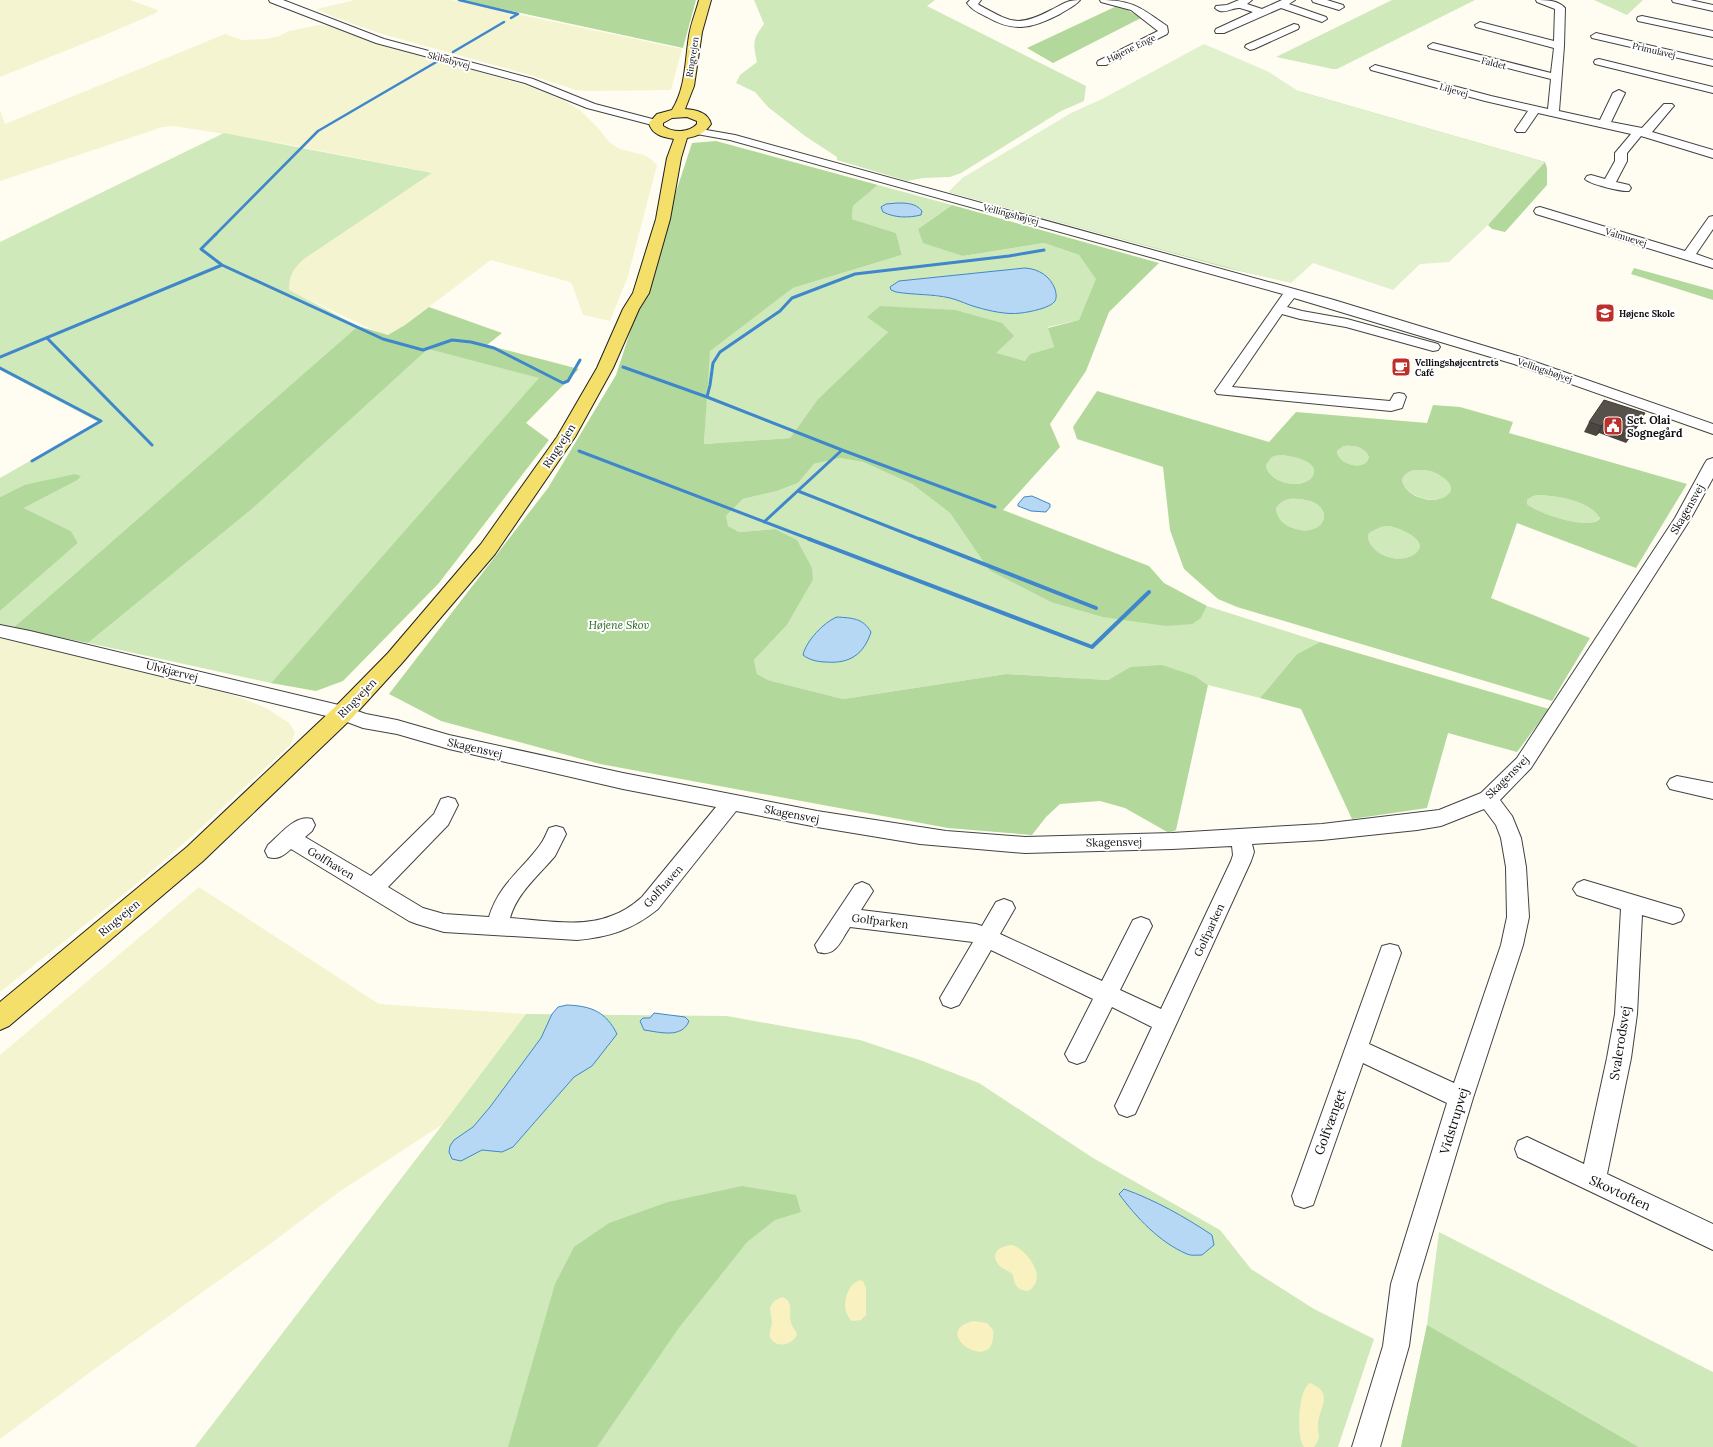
<svg xmlns="http://www.w3.org/2000/svg" width="1713" height="1447" font-family="Lora,serif">
<style>
.farmland{fill:#f4f4d1}
.green{fill:#cfe9bb;fill-rule:evenodd}
.forest{fill:#b2d99b;fill-rule:evenodd}
.sand{fill:#f9f1bf}
.pitch{fill:#e1f0cd}
.water{fill:#b7d8f5;stroke:#3f87ca}
.lines{fill:none;stroke-linecap:round;stroke-linejoin:round}
.stream-far2{stroke:#3f87ca;stroke-width:2.5}
.stream-far1{stroke:#3f87ca;stroke-width:3}
.stream{stroke:#3f87ca;stroke-width:4}
.minor-casing{stroke:#424242;stroke-width:2}
.major-casing{stroke:#202020;stroke-width:2}
.minor{fill:#fff;fill-rule:evenodd}
.major{fill:#f5df6b;fill-rule:evenodd}
.wall{fill:#4b4640}
.shaded-wall{fill:#3d3934}
.building{fill:#57514b;stroke:#3d3934}
.labels{text-anchor:middle;dominant-baseline:central;stroke-width:4;stroke-linejoin:round;paint-order:stroke}
.far-street-label{font-size:9px;fill:#0f0f0f;stroke:#fff}
.far-poi-label{font-size:9px;font-weight:bold;fill:#0f0f0f;stroke:#fff;text-anchor:start}
.poi-label{font-size:11px;font-weight:bold;fill:#0f0f0f;stroke:#fff;text-anchor:start}
.street-label{font-size:11px;fill:#0f0f0f;stroke:#fff}
.park-label{font-size:11px;font-style:italic;fill:#296620;stroke:#fff}
.near-street-label{font-size:13px;fill:#0f0f0f;stroke:#fff}
</style>
<rect width="100%" height="100%" fill="#fffdf1"/>
<path class="farmland" d="M0,0H130L158,10L156,13L105,35L0,77Z
M355,0H452L682,49L671,90L589,91L576,90L530,75L382,34L334,17L317,9Z
M319,25L329,26L371,41L528,86L563,100L581,111L597,127L609,142L620,149L644,155L652,160L657,165L628,276L610,321L583,315L572,284L570,282L491,260L405,325L388,335L382,334L288,290V280L295,267L304,259L432,173L291,145L174,126L163,127L0,181V110L5,124L225,34L242,40L266,39L279,36L289,31Z
M0,637L209,688L242,698L268,709L289,723L295,732L291,744L192,836L134,886L0,992Z
M199,887L379,1004L526,1014L443,1124L339,1192L270,1244L89,1373L0,1439V1055Z"/>
<path class="green" d="M754,0H935L927,6L1086,86L1084,101L1061,111L961,173L950,177L923,178L907,181L837,160V157L805,136L768,107L755,92L736,83L740,75L757,62C753,43 752,40 764,24Z
M1392,0H1475L1337,69H1333L1276,57Z
M1594,0H1643L1627,15Z
M224,133L432,173L304,259C293,269 289,275 289,290L358,326L13,628L0,625V611L78,543L71,531L24,508L76,481L24,485L0,497V478L98,422L0,370V242Z
M878,185L952,205L918,229L963,256L1044,243L1079,255L1097,279L1079,320L1048,327L1054,347L1030,354L1026,361L888,332L818,399L790,438L704,444L709,351L793,288L902,255L896,233L852,219L853,206ZM1041,272L1005,313L977,307L951,298L896,292Z
M428,349L540,378L271,683L88,643L252,509Z
M1344,446C1354,445 1365,447 1369,457C1366,472 1339,465 1337,452L1338,450Z
M1279,455C1288,455 1323,461 1312,477C1302,491 1267,482 1266,465L1272,457Z
M840,458L863,462L912,484L950,513L989,570L1201,618L1207,606L1320,642L1297,654L1260,698L1208,685L1195,676L1130,667L1108,680L1006,674L843,699L768,680L757,674L754,660L787,625L813,580L775,529L739,532L727,526L726,516L743,499L777,491L798,483L814,464Z
M1414,470C1419,470 1425,470 1430,471C1438,473 1461,486 1446,496C1433,505 1405,496 1402,480C1404,474 1408,472 1414,470Z
M1540,495C1558,496 1589,501 1600,517C1592,533 1537,513 1527,504V500L1533,496Z
M1289,499C1343,496 1328,545 1288,526C1281,522 1277,517 1276,509C1279,503 1283,501 1289,499Z
M1389,526C1400,528 1434,542 1413,555C1398,564 1371,555 1368,537L1369,533L1381,527Z
M526,1014L727,1016L860,1040L920,1060L979,1083L1093,1158L1220,1230L1251,1269L1314,1309L1374,1339L1338,1447H195L443,1124Z
M1439,1232L1713,1372V1447H1639L1561,1402L1401,1447L1427,1325Z"/>
<path class="forest" d="M461,0H696L683,48Z
M1119,5L1141,18L1053,63L1027,48Z
M1298,91L1545,162L1547,168V185L1505,232L1492,229L1488,225L1528,166L1302,98L1284,281L1227,268L949,192L964,177L1077,214Z
M716,141L878,185L853,206L852,219L896,233L902,255L793,288L710,351L704,444L790,438L818,399L888,332L867,317L880,306L955,310L1002,323L1014,336L996,353L1025,361L1030,354L1054,347L1048,328L1079,320L1096,279L1079,255L1044,243L963,256L923,243L918,229L952,205L1159,263L1109,312L1086,371L1050,424L1060,447L1003,510L1149,566L1164,583L1207,606L1201,618L1192,624L1166,626L1103,617L1051,602L989,570L950,513L912,484L863,462L840,458L814,464L798,483L777,491L743,499L726,516L728,526L739,532L775,529L797,540L812,568L813,580L787,625L754,660L757,674L768,680L843,699L1006,674L1108,680L1130,667L1162,665L1195,676L1208,685L1176,830L1169,833L1125,808L1100,801L1060,804L1046,817L1032,835L948,828L600,764L441,721L389,694L548,488L616,375L692,143Z
M1634,268L1713,290V300L1631,274Z
M429,307L502,333L487,345L579,369L526,423L549,440L439,583L343,681L316,691L271,683L539,378L428,349L252,509L88,643L13,628L358,326L388,335L405,325Z
M1097,391L1269,442L1296,412L1427,423L1433,405L1460,407L1513,422L1509,433L1687,484L1636,568L1517,523L1491,598L1590,638L1552,701L1237,607L1218,599L1184,569L1170,530L1163,467L1077,439L1073,427ZM1344,446C1354,445 1365,447 1369,457C1366,472 1339,465 1337,452L1338,450ZM1279,455C1288,455 1323,461 1312,477C1302,491 1267,482 1266,465L1272,457ZM1414,470C1419,470 1425,470 1430,471C1438,473 1461,486 1446,496C1433,505 1405,497 1402,480C1404,474 1408,472 1414,470ZM1540,495C1558,496 1590,501 1600,518C1591,532 1537,513 1527,504V500L1533,496ZM1289,499C1343,496 1328,545 1288,526C1281,522 1277,517 1276,509C1279,503 1283,501 1289,499ZM1389,526C1400,528 1434,542 1413,555C1398,564 1371,555 1368,537L1369,533L1381,527Z
M75,474L81,476L76,481L24,508L71,531L78,543L0,611V497L24,485Z
M1320,642L1549,709L1517,752L1448,733L1427,808L1352,819L1301,709L1260,698L1297,654Z
M742,1186L796,1195L801,1212L775,1220L747,1242L678,1329L597,1447H508L555,1284L574,1247L609,1223L668,1202Z
M1427,1325L1639,1447H1401Z"/>
<path class="sand" d="M1013,1245C1028,1251 1049,1279 1028,1291C1017,1291 1014,1284 1013,1275C1009,1270 1001,1269 998,1264C989,1252 1002,1245 1013,1245Z
M860,1280L863,1281L866,1288V1315L861,1320L852,1321C839,1310 846,1284 860,1280Z
M782,1297C795,1301 788,1313 791,1322C792,1327 795,1329 797,1334C794,1344 778,1349 771,1339C768,1335 771,1328 772,1323C772,1318 770,1313 770,1307L774,1301Z
M974,1321L987,1323L993,1330C998,1379 926,1331 974,1321Z
M1310,1383C1335,1393 1319,1408 1318,1423C1317,1436 1323,1434 1314,1447H1304C1296,1437 1298,1389 1310,1383Z"/>
<path class="pitch" d="M1204,44L1269,72L1298,91L1545,162L1488,225L1449,262L1420,264L1393,290L1313,263L1291,283L1241,271L949,192L964,177L1071,113L1102,99Z"/>
<path class="water" d="M897,203C906,203 916,203 922,211L921,215C908,218 895,218 883,212L881,207L886,204Z
M1025,268C1039,269 1050,276 1055,289C1056,293 1057,297 1055,301C1051,308 1029,312 1021,313C1007,315 990,311 976,307C968,305 959,300 950,298C933,294 914,295 896,292L891,290L890,287L899,281Z
M1032,496L1050,504V507L1046,512L1031,511L1018,506V504L1024,497Z
M837,617C852,618 863,618 871,632C864,654 850,664 826,662C818,662 809,660 803,655C806,641 824,622 837,617Z
M567,1005C592,1006 606,1012 617,1034L592,1066L574,1077L513,1147L502,1152L482,1150L461,1161L452,1159L449,1152L450,1146L454,1140L473,1127L490,1107L541,1038L552,1014L558,1007Z
M654,1013L685,1017L689,1021C682,1039 659,1032 644,1030L640,1021L643,1018H650Z
M1124,1189C1155,1200 1185,1217 1212,1235L1214,1245L1202,1255C1197,1255 1191,1256 1187,1254C1159,1242 1137,1218 1119,1194Z"/>
<g class="lines">
<path class="stream-far2" d="M459,0L518,14L511,18
M453,52L504,22
M215,235L318,131L438,61"/>
<path class="stream-far1" d="M216,234L201,249L222,265L383,339L423,350L452,340L471,342L494,348L563,383L568,381L580,360
M47,338L152,445
M0,357L222,265
M623,367L707,397L842,450L764,522
M0,368L101,421L32,461
M707,397L710,385L713,363L720,352L780,311L792,298L855,274L1009,256L1044,250
M842,450L995,507
M579,451L812,540
M798,491L922,540"/>
<path class="stream" d="M809,539L1092,647L1149,592
M920,539L1096,608"/>
<g class="minor-casing">
<path id="minor" d="M269,0H283L384,39L533,79L595,104L660,121L662,123L660,125L656,126L587,108L525,83L376,43L270,2Z
M970,0H981L978,4L979,5C1011,22 1017,28 1051,10C1063,4 1067,0 1080,0C1075,6 1066,10 1060,14C1033,28 1014,33 987,17C979,13 972,10 967,3Z
M1100,0C1133,0 1141,8 1167,26L1168,32L1167,34L1106,65H1098L1097,63L1098,61L1158,31L1131,10L1101,2Z
M1239,0H1252L1247,4L1262,9L1282,0H1295L1289,4L1326,17L1327,19L1322,22L1281,8L1224,33H1216L1215,31L1216,29L1253,12C1249,11 1244,9 1240,8C1232,7 1223,16 1215,8L1216,6L1227,5Z
M1312,0H1327L1343,5L1344,7L1339,10L1313,2Z
M1536,0C1546,0 1558,0 1565,8L1564,46L1559,111L1600,120L1613,93L1619,90L1625,93L1611,122L1642,128L1664,104H1672L1674,106L1672,108L1652,132L1713,150V158L1641,136L1627,153V161L1616,182L1629,185L1631,188L1629,191C1622,192 1589,184 1585,179L1587,176L1591,175L1605,179L1615,161V153L1631,134L1538,113L1525,132H1517L1515,130L1528,111L1485,101L1371,70L1370,68L1375,65L1491,96L1548,109L1551,79L1429,48L1428,46L1433,43L1551,73L1554,48L1476,27L1475,25L1480,22L1554,41L1555,9L1537,2Z
M1672,0H1690L1713,5V11L1673,2Z
M1642,16L1713,31V37L1638,21L1637,19L1638,17Z
M1294,24L1298,25L1299,27L1298,29L1254,49L1250,50L1245,47L1246,45Z
M1596,33L1713,60V66L1592,38L1591,36Z
M1599,59L1713,87V93L1595,64L1594,62L1595,60Z
M695,128L735,135L1334,300L1524,358L1713,424V434L1514,364L1294,298L1287,307L1302,311L1347,319L1438,344L1440,347L1438,350L1433,351L1346,327L1300,319L1282,314L1232,387L1390,401L1394,394L1399,393L1404,394L1406,397L1402,408L1391,411L1217,394L1215,391L1283,294L730,140L691,133L689,131L691,129Z
M1540,207L1685,251L1709,217L1713,216V229L1696,254L1713,260V268L1536,214L1534,211L1536,208Z
M1713,458V478L1691,518L1531,768L1500,800L1512,816L1521,838L1526,867L1529,917L1523,945L1473,1098L1417,1284L1409,1346L1380,1447H1352L1383,1346L1391,1284L1447,1103L1363,1063L1313,1205L1304,1208L1295,1205L1292,1196L1382,946L1390,944L1398,946L1401,953L1369,1044L1454,1083L1501,945L1507,917L1506,867L1501,838L1496,825L1484,809L1441,826L1417,830L1322,840L1252,844L1254,852L1251,861L1135,1114L1127,1117L1119,1114L1115,1106L1152,1027L1112,1007L1085,1061L1077,1064L1069,1061L1065,1054L1093,999L991,950L959,1005L951,1008L943,1005L940,998L973,942L850,927C841,940 836,958 818,952L815,945L855,885L862,882L869,885L873,891L861,910L976,924L982,926L996,902L1004,899L1012,902L1015,908L1000,934L1102,981L1133,920L1141,917L1149,920L1152,926L1120,990L1161,1009L1231,861L1233,855L1232,846L1172,849L1025,853L920,844L817,827L736,811L658,909C632,930 609,937 577,940L444,932L417,924L409,921L291,849C283,856 278,860 268,857L265,851L268,845C280,835 295,814 312,819L315,825L312,831L305,837L371,876L434,814L441,799L448,797L455,799L458,805L448,825L388,887L423,908L444,914L489,917C499,884 521,871 540,845C544,840 546,834 549,828L556,826L563,828L566,834L555,856C539,875 517,893 510,918C541,920 582,928 611,916C623,912 633,905 642,897L716,807L623,789L449,749L397,734L363,728L339,719L0,637V625L30,631L343,706L366,714L397,720L449,735L623,773L817,811L946,831L1025,837L1172,833L1322,824L1439,810L1481,793L1517,758L1675,518L1705,463L1707,460Z
M1677,776L1713,783V799L1670,789L1667,784L1670,779Z
M1584,880L1681,909L1684,915L1681,921L1673,924L1642,915L1637,1014L1631,1058L1607,1174L1713,1224V1250L1518,1157L1515,1149L1518,1141L1527,1137L1584,1164L1607,1058L1615,1014L1621,909L1577,895L1573,889L1577,883Z"/>
</g>
<g class="major-casing">
<path id="major" d="M699,0H711L702,32L694,86L685,109C696,110 708,112 711,124C705,133 698,136 687,138L681,158L670,219L649,293L639,309L613,368L575,437L495,554L402,663L351,719L203,861L9,1026L0,1030V1002L187,847L335,707L388,653L481,544L557,437L597,368L623,309L633,293L656,219L667,158L674,139C663,137 652,135 649,123L657,114L672,110C686,88 685,60 689,36C691,23 696,12 699,0ZM687,117L697,121V124C689,133 673,133 663,126V123L672,118Z"/>
</g>
<use href="#minor" class="minor"/>
<use href="#major" class="major"/>
</g>
<path class="wall" d="M1645,413L1640,423L1626,443L1599,433L1596,436L1584,432L1589,422Z"/>
<path class="shaded-wall" d="M1645,413L1640,423L1626,443L1631,433Z
M1604,423L1599,433L1596,436L1601,426Z"/>
<path class="building" d="M1604,400L1645,413L1631,433L1604,423L1601,426L1589,422Z"/>
<defs>
<g id="school-square" transform="scale(1)"><rect x="-9" y="-9" width="18" height="18" rx="4" fill="#bc2f2a" stroke="#fff"/><path d="M0-5L7-2L0 1L-7-2ZM-4 1L0 2.5L4 1V4Q0 6-4 4Z" fill="#fff"/></g>
<g id="cafe-square" transform="scale(1)"><rect x="-9" y="-9" width="18" height="18" rx="4" fill="#bc2f2a" stroke="#fff"/><path d="M-5.5-4.5H6V0H3Q3 3.5 0 3.5H-2.5Q-5.5 3.5-5.5 0ZM3-3.2v2h1.7v-2ZM-6 4.5H4V6H-6Z" fill="#fff"/></g>
<g id="civic-square" transform="scale(1)"><rect x="-9" y="-9" width="18" height="18" rx="4" fill="#bc2f2a" stroke="#fff"/><path d="M-.6-6.5H3V-4.5H.6V-3L4-1V1h2V6H-6V1h2V-1L-.6-3ZM-1.2 2.5V6h2.4V2.5Z" fill="#fff"/></g>
</defs>
<g fill-rule="evenodd">
<use href="#school-square" x="1605" y="313"/>
<use href="#cafe-square" x="1401" y="367"/>
<use href="#civic-square" x="1613" y="426"/>
</g>
<g class="labels">
<g class="far-street-label">
<text transform="translate(1131 48) rotate(-26)">Højene Enge</text>
<text transform="translate(1654 50) rotate(13)">Primulavej</text>
<text transform="translate(692 57) rotate(-81)">Ringvejen</text>
<text transform="translate(449 60) rotate(15)">Skibsbyvej</text>
<text transform="translate(1494 63) rotate(14)">Faldet</text>
<text transform="translate(1454 90) rotate(16)">Liljevej</text>
<text transform="translate(1011 214) rotate(15)">Vellingshøjvej</text>
<text transform="translate(1626 237) rotate(17)">Valmuevej</text>
<text transform="translate(1545 370) rotate(19)">Vellingshøjvej</text>
</g>
<g class="far-poi-label">
<text x="1619" y="313">Højene Skole</text>
<text x="1415" y="362">Vellingshøjcentrets<tspan x="1415" dy="10">Café</tspan></text>
</g>
<g class="poi-label">
<text x="1627" y="420">Sct. Olai<tspan x="1627" dy="13">Sognegård</tspan></text>
</g>
<g class="street-label">
<text transform="translate(559 446) rotate(-57)">Ringvejen</text>
<text transform="translate(1687 509) rotate(-60)">Skagensvej</text>
<text transform="translate(172 671) rotate(14)">Ulvkjærvej</text>
<text transform="translate(357 698) rotate(-46)">Ringvejen</text>
<text transform="translate(475 748) rotate(13)">Skagensvej</text>
<text transform="translate(1507 777) rotate(-45)">Skagensvej</text>
<text transform="translate(792 814) rotate(11)">Skagensvej</text>
<text transform="translate(1114 842) rotate(-1)">Skagensvej</text>
<text transform="translate(331 863) rotate(31)">Golfhaven</text>
<text transform="translate(663 886) rotate(-48)">Golfhaven</text>
<text transform="translate(119 918) rotate(-40)">Ringvejen</text>
<text transform="translate(880 921) rotate(7)">Golfparken</text>
<text transform="translate(1209 930) rotate(-65)">Golfparken</text>
</g>
<g class="park-label">
<text x="619" y="625">Højene Skov</text>
</g>
<g class="near-street-label">
<text transform="translate(1620 1043) rotate(-81)">Svalerodsvej</text>
<text transform="translate(1454 1121) rotate(-73)">Vidstrupvej</text>
<text transform="translate(1330 1122) rotate(-70)">Golfvænget</text>
<text transform="translate(1620 1193) rotate(25)">Skovtoften</text>
</g>
</g>
</svg>
